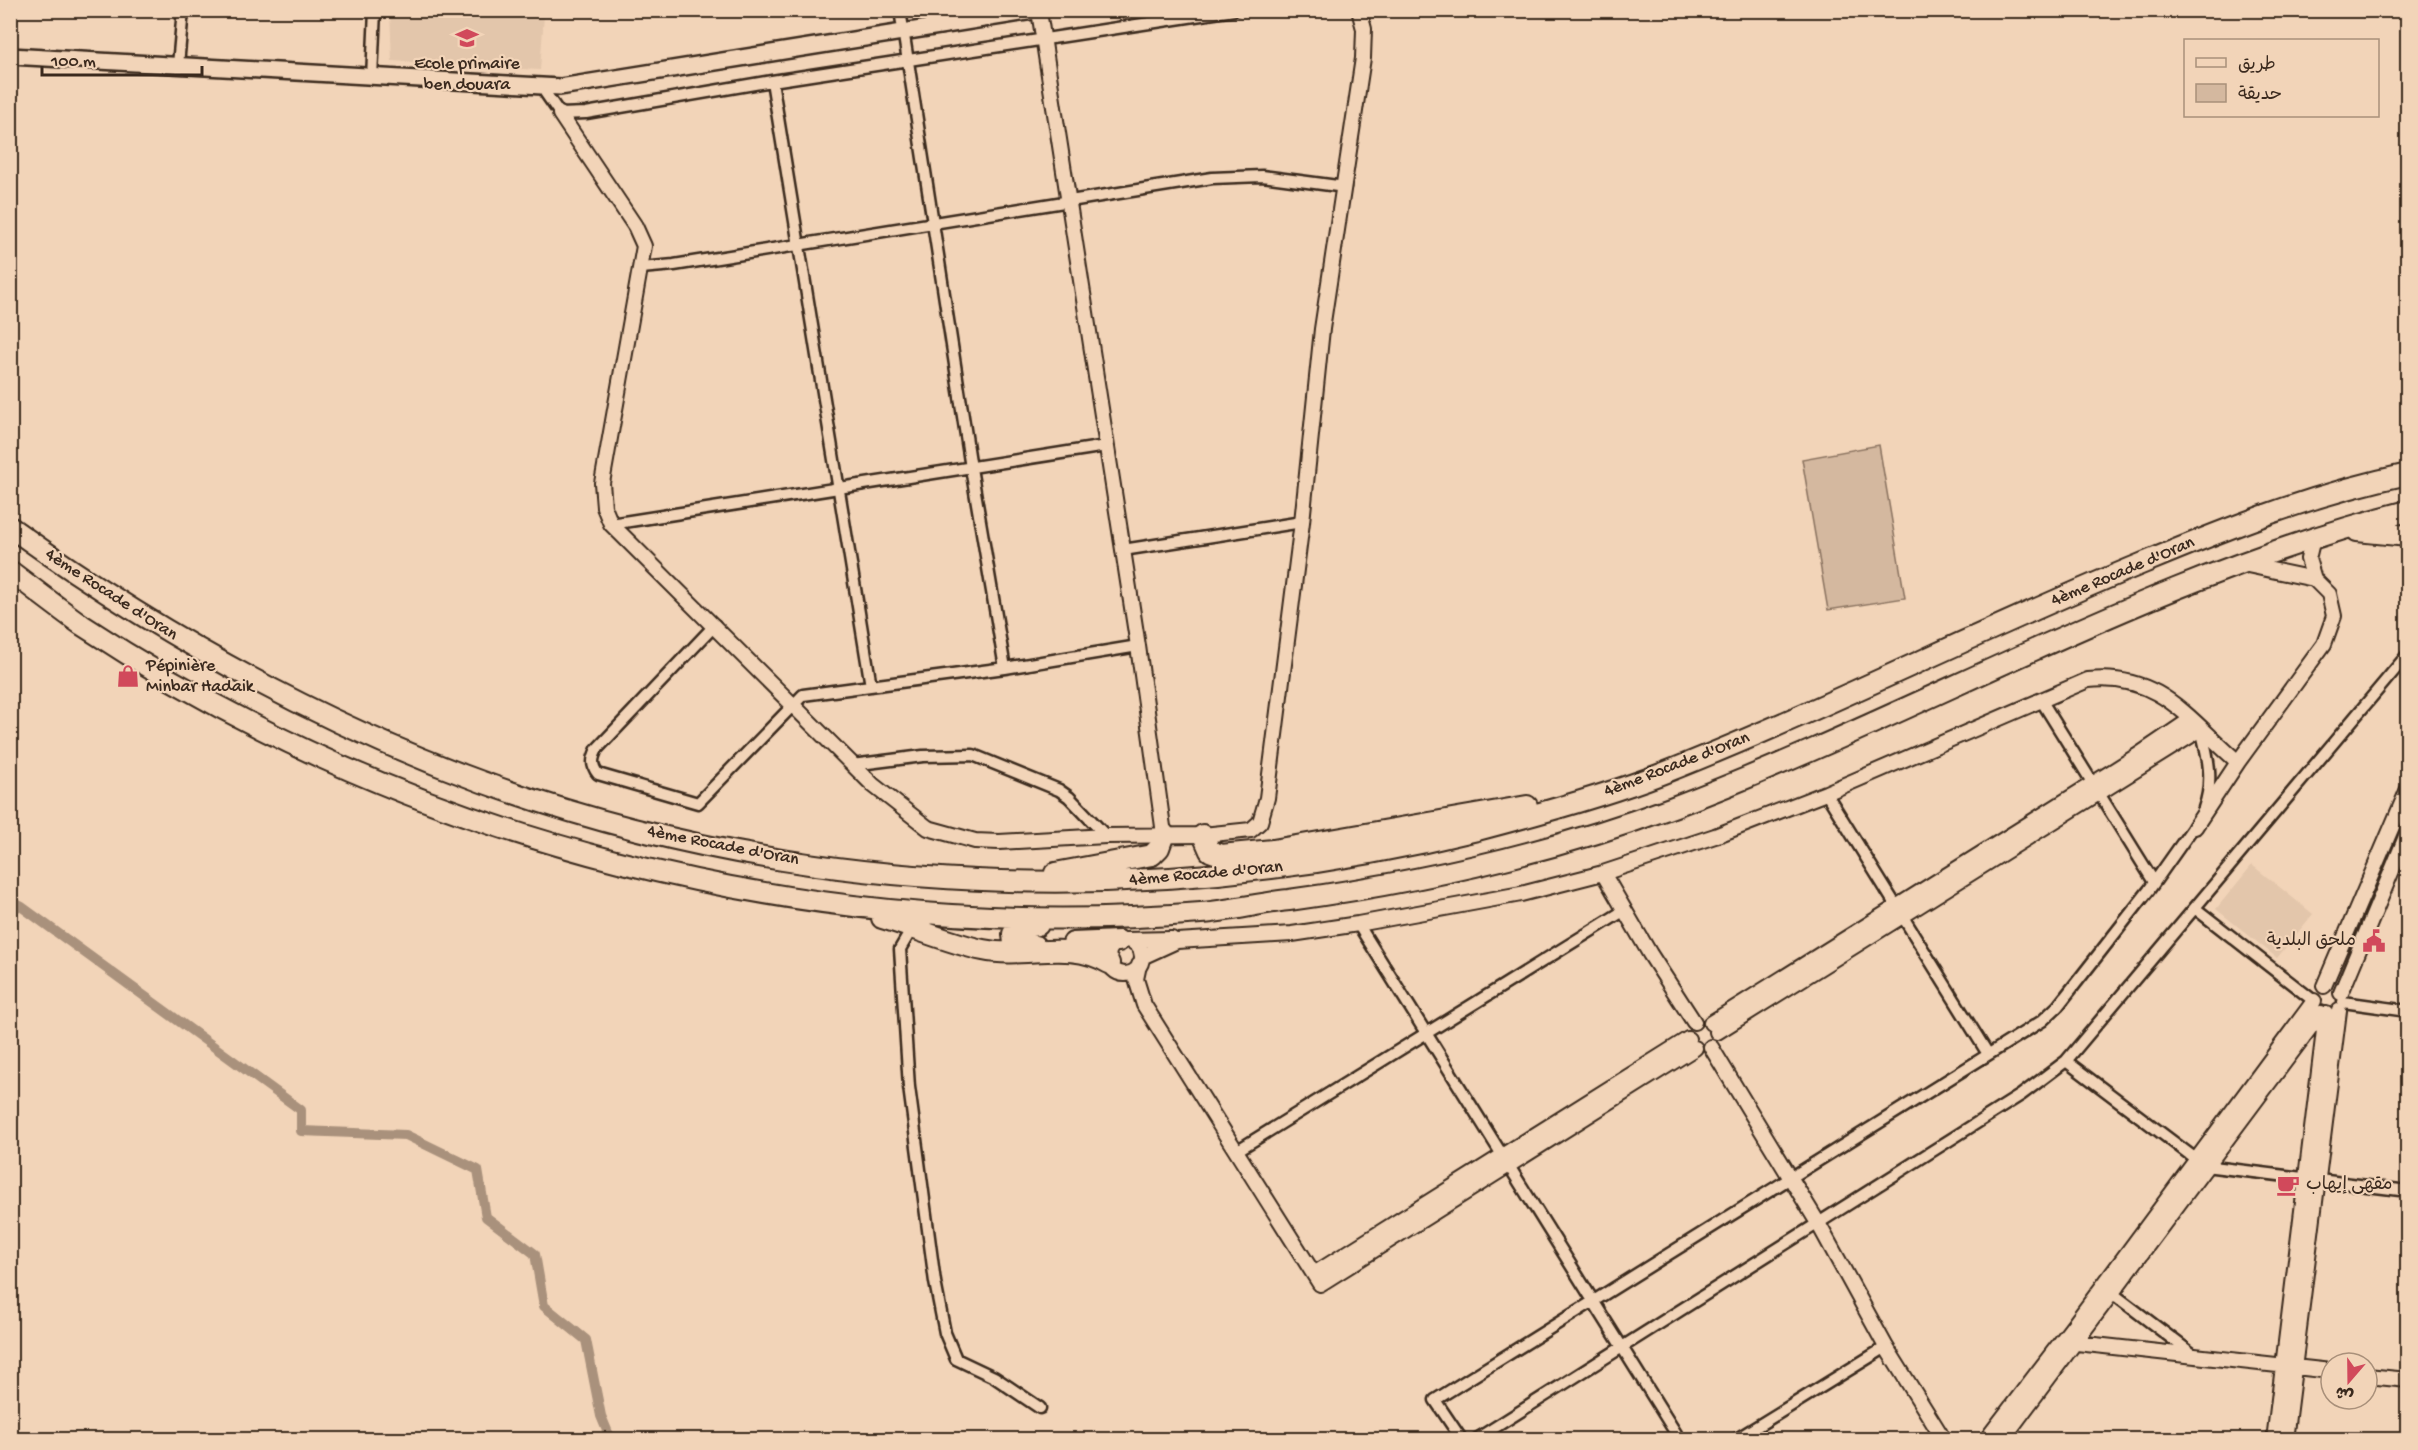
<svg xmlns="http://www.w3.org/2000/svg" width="2418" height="1450" font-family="'Gochi Hand','Playpen Sans Arabic',sans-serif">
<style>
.built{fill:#e3c6ab}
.green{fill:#d4b89f;stroke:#88715e;stroke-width:1.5}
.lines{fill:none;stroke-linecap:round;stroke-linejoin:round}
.canal{stroke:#a9917c;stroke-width:10}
.minor-casing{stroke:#3b2a1e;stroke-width:15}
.tertiary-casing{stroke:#3b2a1e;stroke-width:18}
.secondary-casing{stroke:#3b2a1e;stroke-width:20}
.motorway-casing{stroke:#3b2a1e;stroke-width:24}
.minor{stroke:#f2d4b8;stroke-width:10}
.tertiary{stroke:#f2d4b8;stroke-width:14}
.secondary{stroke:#f2d4b8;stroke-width:15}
.motorway{stroke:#f2d4b8;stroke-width:20}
.labels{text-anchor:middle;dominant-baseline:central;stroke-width:4.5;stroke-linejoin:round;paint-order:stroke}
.poi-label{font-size:18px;fill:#3b2a1e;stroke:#f2d4b8;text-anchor:start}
.street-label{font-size:18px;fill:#3b2a1e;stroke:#f2d4b8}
</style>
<rect width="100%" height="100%" fill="#f2d4b8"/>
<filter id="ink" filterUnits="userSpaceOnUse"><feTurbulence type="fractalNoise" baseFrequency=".0167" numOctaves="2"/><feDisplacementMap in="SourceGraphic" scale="12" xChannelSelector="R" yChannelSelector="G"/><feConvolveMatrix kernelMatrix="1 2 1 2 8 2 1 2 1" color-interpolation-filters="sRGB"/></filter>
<g filter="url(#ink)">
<path class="built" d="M390,11L544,15L540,70L392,61Z
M2252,865L2313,914L2277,958L2216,909Z"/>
<path class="green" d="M1879,445L1905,598L1828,610L1802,459Z"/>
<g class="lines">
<path class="canal" d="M10,901L22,907L301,1110V1131L406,1135L478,1170L486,1217L535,1254L544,1306L586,1340L601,1416L611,1440"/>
<g class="minor-casing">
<path id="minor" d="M900,10L971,468L1005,668L1138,646
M178,65L183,10
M372,78L375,10
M772,81L871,686
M542,88L560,114L586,113L772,81L1234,10
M641,268L674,265L1212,178L1262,176L1345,187
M611,524L1106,446
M1123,550L1302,522
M715,625L597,749C592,759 591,765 598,774L698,803L803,695L1005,668
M2041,700L2154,882
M2201,729C2208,756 2214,781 2204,808
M852,765L923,756L973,755L1059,790L1069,797L1106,836
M1826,793L1988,1054
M2196,909L2314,1001
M1358,924L1680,1440
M913,927L900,949L909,1087L935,1282L945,1333L956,1359L994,1377L1040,1408
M2343,1002L2408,1011
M2066,1061L2205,1166L2408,1191
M1238,1150L1625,910
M2112,1293L2195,1356
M1462,1440L1435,1400L2042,1021L2058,1006L2149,890L2197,822
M1475,1440L2021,1095L2066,1061L2408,654
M1735,1440L1886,1347"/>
</g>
<g class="tertiary-casing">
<path id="tertiary" d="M1039,11L1138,646L1164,834
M560,114L635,226L644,246L602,483L604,507L611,524L873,785L928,828L975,841L999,842L1106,836L1203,835L1251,830L1260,822L1267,798L1302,522L1322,329L1363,58L1364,29L1359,10
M2313,538L2308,559L2314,579
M2195,827L2238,762L2324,644L2334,616L2329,594L2314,579L2243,564
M1603,873L1650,954L1694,1022
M1125,940L1172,939
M1108 957a17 17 0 1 1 34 0a17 17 0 1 1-34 0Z
M1142,957L1177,941L1292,934L1358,924L1521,894L1603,873L1715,836L1826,793L2088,680C2159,672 2189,720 2238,762
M1139,965L1136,979L1144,1005L1320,1284L1695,1048
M2324,986L2408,789
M2341,993L2408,832
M1711,1023L2137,756L2190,720
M1717,1032L2201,729
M1711,1047L1818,1223L1886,1347L1944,1440
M1314,1274L1688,1039
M2072,1340L2077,1343L2331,1371
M2367,1376L2408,1380
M1986,1440L2074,1325L2314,1001
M2002,1440L2321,1013
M2274,1440L2326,1014
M2285,1440L2339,1011"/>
</g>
<g class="secondary-casing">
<path id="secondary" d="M10,56L560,87L1040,10"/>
</g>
<g class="motorway-casing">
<path id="motorway" d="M10,527C156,632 312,720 482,782C801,898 1149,911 1477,830C1539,814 1601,797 1661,774C1824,710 1980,630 2141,564C2230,527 2313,494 2408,474
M2357,531L2408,536
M10,571C34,589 58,608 82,625C409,841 810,944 1201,913C1230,911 1260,903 1289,900C1420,882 1550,853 1673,807C1920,714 2151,576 2408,511
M1203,835L1210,851L1221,855L1273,850L1527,806
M1055,873L1152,855L1159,848L1164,834
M882,918C916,928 949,943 983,950C1027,959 1068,939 1109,963
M1073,943L1119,941
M1035,946L1014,944L1013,934L1020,928L1038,925"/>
</g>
<use href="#minor" class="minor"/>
<use href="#tertiary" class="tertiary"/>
<use href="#secondary" class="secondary"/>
<use href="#motorway" class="motorway"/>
</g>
</g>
<defs>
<g id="school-bare" transform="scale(1.8)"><path d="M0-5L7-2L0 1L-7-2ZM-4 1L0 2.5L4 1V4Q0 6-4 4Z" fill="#d1495b" stroke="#f2d4b8" stroke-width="2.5" paint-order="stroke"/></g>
<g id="shop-bare" transform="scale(1.8)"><path d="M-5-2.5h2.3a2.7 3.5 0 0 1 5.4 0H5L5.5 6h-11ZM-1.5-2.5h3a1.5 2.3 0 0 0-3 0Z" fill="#d1495b" stroke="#f2d4b8" stroke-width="2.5" paint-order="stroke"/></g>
<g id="civic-bare" transform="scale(1.8)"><path d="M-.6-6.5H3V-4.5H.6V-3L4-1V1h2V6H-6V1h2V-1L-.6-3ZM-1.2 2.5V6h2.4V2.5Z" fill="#d1495b" stroke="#f2d4b8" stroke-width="2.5" paint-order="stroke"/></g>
<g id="cafe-bare" transform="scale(1.8)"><path d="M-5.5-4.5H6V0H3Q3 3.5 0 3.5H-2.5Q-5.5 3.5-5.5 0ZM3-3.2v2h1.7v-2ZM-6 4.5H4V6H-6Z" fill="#d1495b" stroke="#f2d4b8" stroke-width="2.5" paint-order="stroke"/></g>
</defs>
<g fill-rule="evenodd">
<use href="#school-bare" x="467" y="38"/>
<use href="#shop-bare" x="128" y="676"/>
<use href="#civic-bare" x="2374" y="941"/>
<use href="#cafe-bare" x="2288" y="1185"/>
</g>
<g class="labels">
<g class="poi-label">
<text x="467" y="64" text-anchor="middle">Ecole primaire<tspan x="467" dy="21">ben douara</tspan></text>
<text x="146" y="666">Pépinière<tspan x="146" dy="21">Minbar Hadaik</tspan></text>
<text x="2356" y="941" text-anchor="end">ملحق البلدية</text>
<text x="2306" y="1185">مقهى إيهاب</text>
</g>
<g class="street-label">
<text transform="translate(2123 572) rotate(-23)">4ème Rocade d'Oran</text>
<text transform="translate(111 595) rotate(33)">4ème Rocade d'Oran</text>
<text transform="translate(1677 765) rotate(-21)">4ème Rocade d'Oran</text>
<text transform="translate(723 846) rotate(11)">4ème Rocade d'Oran</text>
<text transform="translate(1206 874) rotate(-5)">4ème Rocade d'Oran</text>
</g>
</g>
<rect width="2418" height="1450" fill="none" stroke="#f2d4b8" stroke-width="36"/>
<rect x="18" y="18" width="2382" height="1414" fill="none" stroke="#3b2a1e" stroke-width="2" filter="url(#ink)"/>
<rect x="2184" y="39" width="195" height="78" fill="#f2d4b8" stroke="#a9907a" stroke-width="1.5"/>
<rect x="2196" y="58" width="30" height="9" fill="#f2d4b8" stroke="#a9907a" stroke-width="1.5"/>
<text x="2238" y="69" font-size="18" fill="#3b2a1e">طريق</text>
<rect x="2196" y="84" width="30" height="18" fill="#d4b89f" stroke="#a9907a" stroke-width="1.5"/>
<text x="2238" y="99" font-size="18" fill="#3b2a1e">حديقة</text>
<g transform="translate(2349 1381) rotate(200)"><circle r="28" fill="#f2d4b8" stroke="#a9907a" stroke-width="1.5"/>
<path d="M0-4.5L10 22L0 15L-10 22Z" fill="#d1495b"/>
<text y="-9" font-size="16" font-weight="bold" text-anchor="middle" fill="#3b2a1e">ش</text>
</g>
<path d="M42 66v9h160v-9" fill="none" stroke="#3b2a1e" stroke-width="3"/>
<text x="51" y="66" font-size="18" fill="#3b2a1e" stroke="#f2d4b8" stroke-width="4.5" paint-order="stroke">100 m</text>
</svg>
